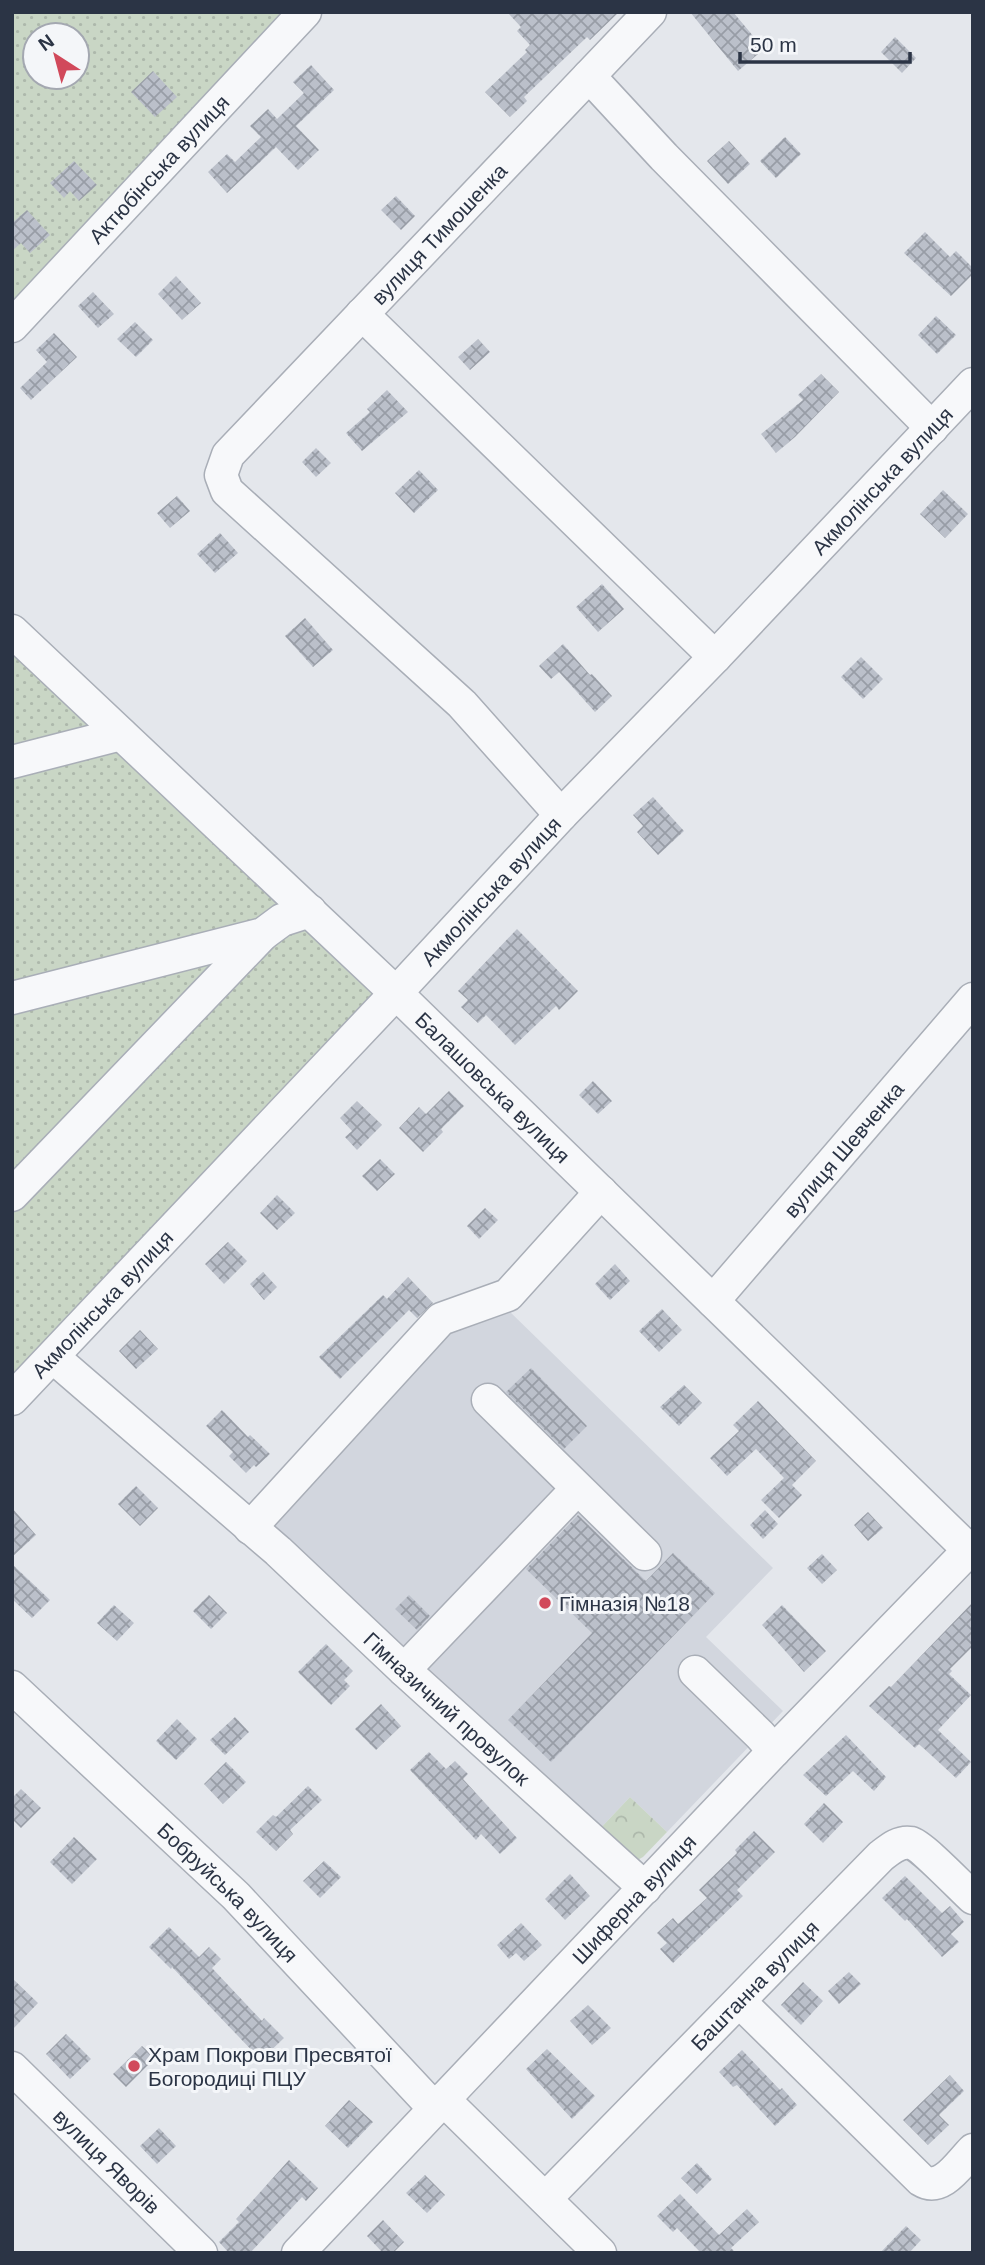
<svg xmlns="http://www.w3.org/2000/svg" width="985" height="2265" font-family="Arial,sans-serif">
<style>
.built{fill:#d2d6de}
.forest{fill:url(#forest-crowns)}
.garden{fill:url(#garden-dots);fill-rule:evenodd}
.building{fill:url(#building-cross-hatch)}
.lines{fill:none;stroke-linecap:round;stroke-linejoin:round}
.minor-casing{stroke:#a9aeb7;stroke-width:35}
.minor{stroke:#f7f8fa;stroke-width:32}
.poi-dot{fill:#d1495b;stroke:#f4f6f9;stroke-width:2.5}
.labels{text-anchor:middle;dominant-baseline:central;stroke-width:6;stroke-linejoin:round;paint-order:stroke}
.street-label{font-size:21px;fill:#2b3445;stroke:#f4f6f9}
.poi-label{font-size:21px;fill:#2b3445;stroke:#f4f6f9;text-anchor:start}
</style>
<defs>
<pattern id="forest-crowns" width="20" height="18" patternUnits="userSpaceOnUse" patternTransform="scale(1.75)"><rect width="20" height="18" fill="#c9d6c5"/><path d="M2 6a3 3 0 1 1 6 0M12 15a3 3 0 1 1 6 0" fill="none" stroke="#adb8ab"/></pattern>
<pattern id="garden-dots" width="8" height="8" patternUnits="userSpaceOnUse" patternTransform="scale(1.75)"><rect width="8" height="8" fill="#c9d6c5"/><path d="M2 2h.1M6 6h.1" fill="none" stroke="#adb8ab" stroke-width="1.8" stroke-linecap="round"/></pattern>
<pattern id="building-cross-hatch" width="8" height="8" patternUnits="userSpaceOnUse" patternTransform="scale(1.75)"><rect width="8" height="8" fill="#bbc0ca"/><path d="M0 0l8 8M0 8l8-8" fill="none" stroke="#989da6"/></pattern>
</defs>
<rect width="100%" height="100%" fill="#e4e7ec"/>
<path class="built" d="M505,1307L773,1568L706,1637L783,1711L667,1832L630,1797L596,1833L272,1528L449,1331Z"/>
<path class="forest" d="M630,1797L667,1832L643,1857L634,1862L596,1833Z"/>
<path class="garden" d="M12,12H305L12,326ZM35,35H77V77H35Z
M12,631L396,993L12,1399Z"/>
<path class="building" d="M507,12H619L590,40L587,37L524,97L527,101L510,117L485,92L527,52L525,50L530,45L517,31L521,27Z
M690,12H733L764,49L738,71Z
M895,37L916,58L902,73L881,52Z
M311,65L334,90L296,126L319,150L298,170L276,147L227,193L208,172L227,154L235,162L261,137L250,126L268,109L277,119L304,93L293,82Z
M153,71L177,97L155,117L131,92Z
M785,137L801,154L776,178L760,161Z
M729,141L750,164L728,184L707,161Z
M74,161L97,185L79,201L70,191L64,198L50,183Z
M396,196L415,216L401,230L381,210Z
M27,210L50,235L30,253L21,243L12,251V223Z
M925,232L950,257L956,251L973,268V274L951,296L904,253Z
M176,276L201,303L182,320L158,294Z
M93,292L114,314L98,328L78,306Z
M936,316L956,335L937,354L918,335Z
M135,322L153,340L136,357L117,339Z
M54,333L77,357L31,400L20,388L47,362L36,350Z
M478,339L490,352L470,370L458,357Z
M821,374L839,392L795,437L776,453L761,434L803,400L798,395Z
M387,390L408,412L362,451L346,433L370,412L367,409Z
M316,448L331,463L316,477L302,462Z
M419,470L438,490L414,513L395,493Z
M943,490L968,514L945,538L920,514Z
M177,496L190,511L170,528L157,513Z
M220,533L238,553L215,573L197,554Z
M602,584L624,609L598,632L576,607Z
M305,618L333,650L313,667L285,636Z
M563,644L590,675L592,674L612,696L595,712L559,672L551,679L539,666Z
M861,657L883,679L863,699L841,677Z
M653,797L684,831L658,855L637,832L643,826L633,815Z
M517,929L578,991L559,1010L556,1006L515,1045L486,1015L478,1023L461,1007L468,1000L458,991Z
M593,1081L612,1101L598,1114L579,1095Z
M449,1091L464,1106L441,1129L443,1132L423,1152L399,1128L419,1107L426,1114Z
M357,1101L382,1125L357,1150L345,1137L352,1131L340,1118Z
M380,1159L395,1174L377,1191L362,1176Z
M277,1195L295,1213L277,1230L260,1213Z
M485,1208L498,1220L479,1239L467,1226Z
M228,1242L247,1261L224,1284L205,1264Z
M615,1264L630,1281L610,1300L595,1284Z
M263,1272L277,1287L264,1300L250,1284Z
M408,1277L433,1303L417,1318L409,1310L340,1379L319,1357L383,1295L387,1299Z
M662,1309L682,1330L659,1352L639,1331Z
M140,1330L158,1349L136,1369L119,1351Z
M531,1368L587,1426L564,1449L506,1392Z
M684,1385L702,1403L679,1426L660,1407Z
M758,1401L816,1461L792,1485L802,1495L779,1518L761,1500L784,1478L756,1449L727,1476L710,1458L739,1431L733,1425Z
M222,1410L248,1437L250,1435L270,1454L256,1467L254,1465L246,1473L229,1456L233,1452L206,1426Z
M136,1486L158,1508L140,1526L118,1504Z
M12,1508L36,1535L12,1557Z
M765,1510L778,1524L763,1539L750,1525Z
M868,1512L883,1528L868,1541L854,1525Z
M578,1515L646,1581L673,1553L715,1593L551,1762L508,1720L592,1633L526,1569Z
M822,1554L837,1570L822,1584L807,1568Z
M12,1564L50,1600L32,1618L12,1599Z
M209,1595L227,1613L211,1629L193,1611Z
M409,1595L430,1616L417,1630L395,1609Z
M973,1602V1646L950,1669L952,1671L949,1674L971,1695L938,1730L971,1762L956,1778L919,1744L915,1748L869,1706L889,1686L891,1687Z
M114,1605L134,1623L117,1641L97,1623Z
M782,1605L826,1651L804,1672L762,1625Z
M326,1644L353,1671L344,1680L350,1686L331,1705L298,1672Z
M381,1704L401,1726L376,1750L355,1729Z
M235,1717L249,1732L225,1755L210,1740Z
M177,1719L197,1739L176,1760L156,1741Z
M846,1735L886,1777L874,1791L853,1771L826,1796L803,1775Z
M429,1752L446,1769L455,1761L468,1774L463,1779L517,1838L500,1854L481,1834L476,1840L410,1770Z
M226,1762L246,1782L223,1804L204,1784Z
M308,1786L322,1800L290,1830L293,1834L276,1851L256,1832L273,1815L276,1817Z
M21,1789L41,1808L21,1828L12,1819V1798Z
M824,1803L843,1822L823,1843L804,1824Z
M754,1831L775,1852L737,1890L743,1896L673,1963L660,1949L667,1943L657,1933L673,1918L678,1924L707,1898L699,1890L737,1853L735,1850Z
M74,1837L97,1859L72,1884L50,1862Z
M324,1861L341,1877L320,1898L303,1881Z
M570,1874L590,1896L565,1920L545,1899Z
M905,1876L942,1913L950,1906L964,1922L951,1934L959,1942L942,1957L907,1919L905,1921L882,1898Z
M521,1923L542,1945L524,1961L516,1953L509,1959L497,1945Z
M169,1927L199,1957L209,1947L221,1959L212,1968L262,2021L264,2018L284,2038L261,2060L172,1967L171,1969L149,1947Z
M849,1972L861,1984L839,2004L828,1991Z
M12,1978L38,2003L12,2030Z
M803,1982L823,2001L801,2025L781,2005Z
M588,2005L611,2028L592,2045L570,2021Z
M66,2034L91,2059L70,2079L46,2054Z
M142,2046L155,2058L126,2087L113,2074Z
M547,2049L595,2096L572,2119L526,2069Z
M742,2050L780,2090L782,2088L797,2105L775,2126L737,2085L733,2087L719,2072Z
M950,2075L964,2091L939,2115L949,2125L928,2145L903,2120Z
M349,2100L373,2122L348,2148L325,2126Z
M159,2128L176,2146L157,2164L140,2146Z
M289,2160L318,2188L306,2201L302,2197L250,2253H229L219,2242L239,2222L236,2219Z
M697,2163L712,2179L697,2194L681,2178Z
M425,2175L445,2195L427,2213L406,2193Z
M680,2194L719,2235L747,2209L759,2222L731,2248L736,2253H701L677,2228L673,2232L657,2216Z
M383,2220L404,2242L393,2253H383L367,2236Z
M906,2226L921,2240L909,2253H880Z"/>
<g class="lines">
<g class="minor-casing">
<g id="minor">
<path d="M589,76L664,157L932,428"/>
<path d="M362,314L715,657"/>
<path id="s1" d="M12,326L305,12"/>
<path id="s2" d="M12,631L396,993L969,1550"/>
<path d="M12,762L121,734"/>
<path id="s3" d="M561,815L462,704L227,491L221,475L228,455L650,12"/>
<path d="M12,998L263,934L282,920L310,911"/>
<path d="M12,1195L263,934"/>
<path id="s4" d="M713,1301L973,999"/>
<path id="s5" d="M53,1357L278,1551L404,1670L645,1888"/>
<path id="s6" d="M12,1399L396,993L561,815L715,657L973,384"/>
<path d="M488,1400L645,1554"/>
<path d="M250,1528L441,1319L508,1295L601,1192"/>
<path d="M404,1670L577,1489"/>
<path d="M695,1672L760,1735L774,1751"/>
<path id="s7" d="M12,1687L236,1896L434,2108"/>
<path d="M740,2002L921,2180C942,2193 959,2164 973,2150"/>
<path id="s8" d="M12,2068L201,2253"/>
<path d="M443,2099L600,2253"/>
<path id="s9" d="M546,2198L881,1856C890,1849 899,1841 911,1843C921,1845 962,1888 973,1898"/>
<path id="s10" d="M298,2253L774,1751L973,1546"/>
</g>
</g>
<use href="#minor" class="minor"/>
</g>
<g class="poi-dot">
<circle cx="545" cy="1603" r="7"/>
<circle cx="134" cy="2066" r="7"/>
</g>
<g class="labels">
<g class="street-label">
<text stroke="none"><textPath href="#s1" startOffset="215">Актюбінська вулиця</textPath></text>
<text stroke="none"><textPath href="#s3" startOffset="810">вулиця Тимошенка</textPath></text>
<text stroke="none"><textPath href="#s6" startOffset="1265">Акмолінська вулиця</textPath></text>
<text stroke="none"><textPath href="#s6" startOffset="698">Акмолінська вулиця</textPath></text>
<text stroke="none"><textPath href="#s2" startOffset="663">Балашовська вулиця</textPath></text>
<text stroke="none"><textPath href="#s4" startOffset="200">вулиця Шевченка</textPath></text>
<text stroke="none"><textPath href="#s6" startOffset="131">Акмолінська вулиця</textPath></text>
<text stroke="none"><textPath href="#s5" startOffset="528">Гімназичний провулок</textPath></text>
<text stroke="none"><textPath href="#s7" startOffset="298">Бобруйська вулиця</textPath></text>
<text stroke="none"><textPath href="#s10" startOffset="488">Шиферна вулиця</textPath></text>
<text stroke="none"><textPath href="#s9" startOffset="298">Баштанна вулиця</textPath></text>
<text stroke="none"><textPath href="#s8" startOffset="133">вулиця Яворів</textPath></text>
</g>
<g class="poi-label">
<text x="559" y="1603">Гімназія №18</text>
<text x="148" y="2054">Храм Покрови Пресвятої<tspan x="148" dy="24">Богородиці ПЦУ</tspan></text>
</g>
</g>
<rect width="985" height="2265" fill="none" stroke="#2b3445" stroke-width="28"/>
<g transform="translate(56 56) rotate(324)"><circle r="33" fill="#f4f6f9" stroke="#a4a8b1" stroke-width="2"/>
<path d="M0-5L12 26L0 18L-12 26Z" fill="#d1495b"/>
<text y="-10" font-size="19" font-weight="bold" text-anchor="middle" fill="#2b3445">N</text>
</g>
<path d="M740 52v10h170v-10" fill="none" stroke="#2b3445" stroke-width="3.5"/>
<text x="750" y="52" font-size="21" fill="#2b3445" stroke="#f4f6f9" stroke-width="5" paint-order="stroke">50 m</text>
</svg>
